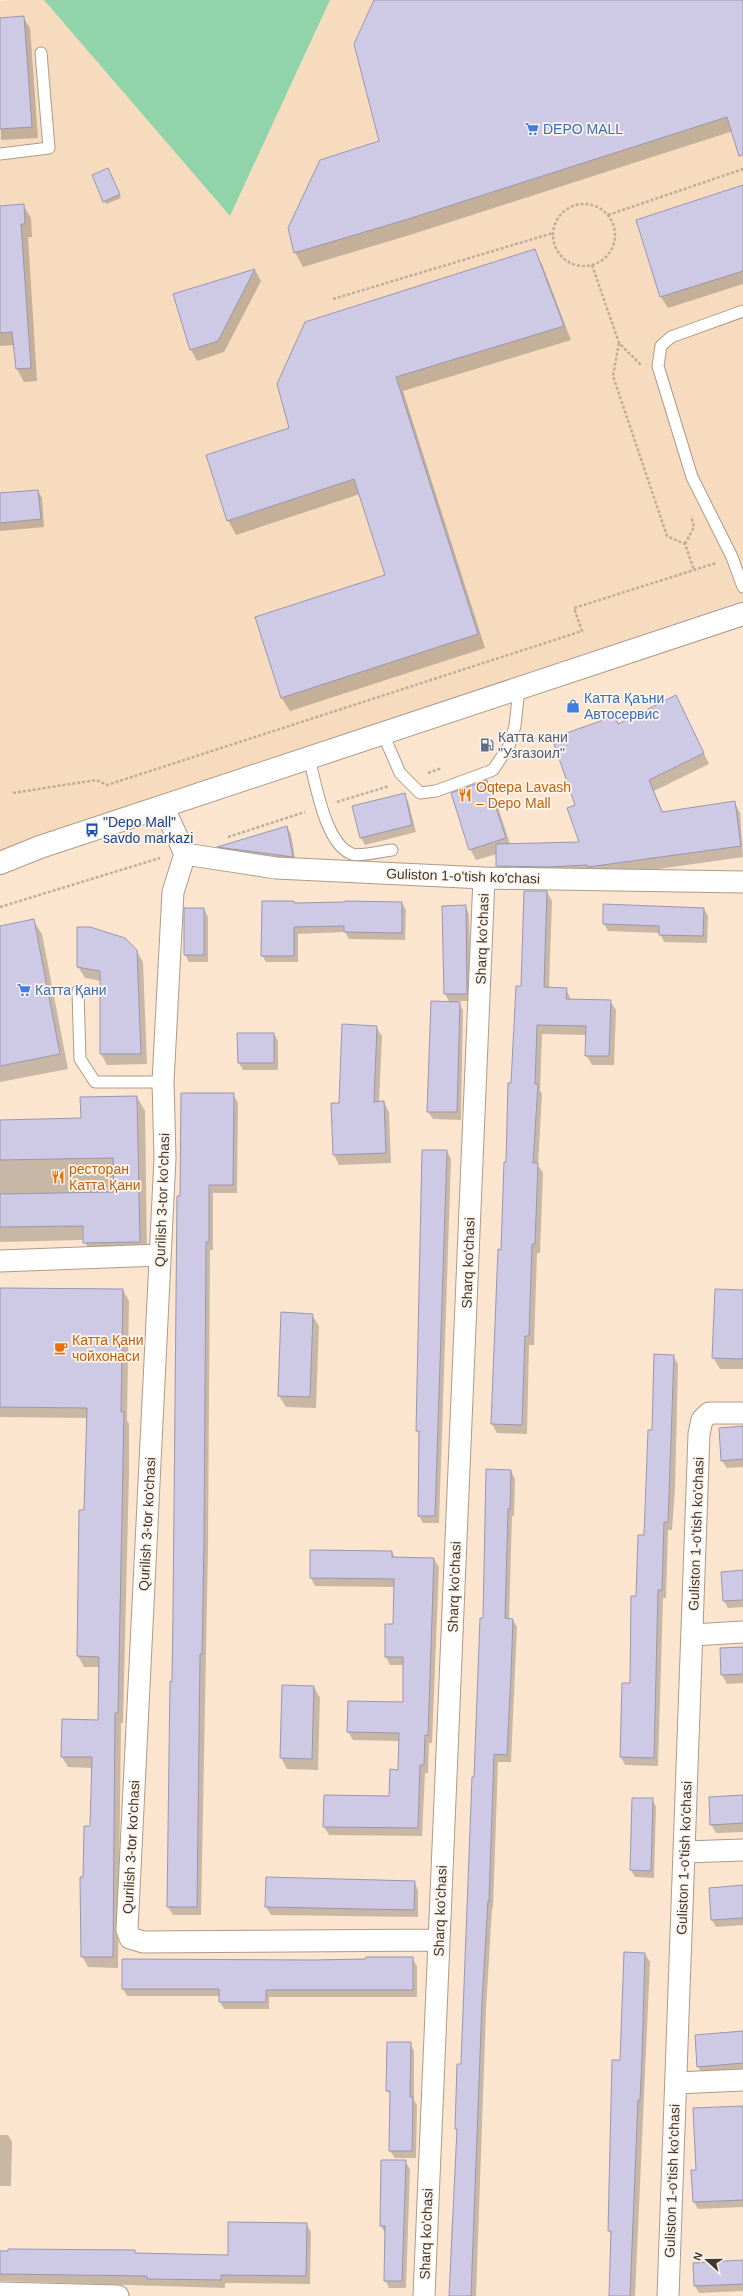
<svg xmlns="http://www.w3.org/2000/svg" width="743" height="2296" font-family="Helvetica,sans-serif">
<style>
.built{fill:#f6dbbf}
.green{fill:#92d4aa}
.shadow{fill:#0003}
.building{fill:#cec9e5;stroke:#9a96b0}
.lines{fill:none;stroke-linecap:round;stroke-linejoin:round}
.service-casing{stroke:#af9b86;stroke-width:13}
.minor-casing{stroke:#af9b86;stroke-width:23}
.secondary-casing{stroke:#af9b86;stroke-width:24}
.path{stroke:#bead9b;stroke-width:2.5;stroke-dasharray:3 2;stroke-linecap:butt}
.service{stroke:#fff;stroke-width:11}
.minor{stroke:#fff;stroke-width:21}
.secondary{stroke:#fff;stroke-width:22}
.labels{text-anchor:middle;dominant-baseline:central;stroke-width:3.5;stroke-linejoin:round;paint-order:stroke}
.shop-label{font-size:14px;fill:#366cbe;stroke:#fef5ec;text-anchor:start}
.service-label{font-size:14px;fill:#4e5e75;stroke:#fef5ec;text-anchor:start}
.food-label{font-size:14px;fill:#c56008;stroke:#fef5ec;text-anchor:start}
.transit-label{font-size:14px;fill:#164399;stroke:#fef5ec;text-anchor:start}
.street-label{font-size:14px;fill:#40382f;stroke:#fef5ec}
</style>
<rect width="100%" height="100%" fill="#fbe5cf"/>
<path class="built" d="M8,0H44L230,216L330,0H743V614L0,855V2Z"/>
<path class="green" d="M44,0H330L230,216Z"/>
<path class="shadow" d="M375,0H743V142L733,131L413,234L303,267L295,252L380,141Z
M23,17L30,28L38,138L1,140L0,19Z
M110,172L121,198L106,204L104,201Z
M743,186V284L668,308L661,297L637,220Z
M23,205L31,218L32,237H28L37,381L24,382L17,369L14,345L0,346V207Z
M534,250L542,264L571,340L403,391L485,648L290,711L281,697L386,576L360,494L236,535L228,520L290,429Z
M255,270L261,281L224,352L197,361L191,350L174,295Z
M38,491L42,498L44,527L0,531V494Z
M682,707L709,764L654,791L663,812L734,802L740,813L743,857L595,878L503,877L497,866V854L476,860L470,849L487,781L493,792L510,844L580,843L576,805L615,717L619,724Z
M404,794L408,801L416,832L365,845L361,838L353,807Z
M287,827L291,834L296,864L223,854L219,847Z
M547,892L552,901L549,988L566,989L571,1000L610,1001L616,1010L614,1065H592L586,1055L587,1035L542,1034L540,1090L542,1094L538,1165L543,1173L540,1253H537L534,1345H529L527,1434L497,1433L492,1424L499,1250L502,1251L512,1084L522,987Z
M294,902L295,904L402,903L406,910L405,940L349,939L345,932L298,934V962H266L262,955Z
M604,905L704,909L708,916L707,943L664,942L660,933L608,931L604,924Z
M465,906L469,914L471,1001H458L463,1010L461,1120L433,1119L428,1112L450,1003L445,994Z
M204,909L208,917V962H189L185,955Z
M33,920L42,934L68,1069L0,1082V927Z
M137,951L143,962L147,1064L107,1065L101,1054V981L85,978L78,967Z
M376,1027L382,1036L379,1102H384L389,1112L391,1163L339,1165L334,1155L340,1104Z
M274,1034L278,1041V1070H243L239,1063Z
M233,1094L238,1103L237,1193H213V1250H210L208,1548L201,1915H173L168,1907L181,1197Z
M137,1097L145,1111L147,1256L92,1257L84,1240L0,1242V1121L82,1119Z
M447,1151L451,1159L439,1523H423L419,1516L420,1436L417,1430Z
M0,1289L123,1290L129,1301L127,1420L129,1424V1474L123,1723H121L118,1968L88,1967L82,1956L84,1878L91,1827L92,1768L68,1767L62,1757L99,1721L100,1667H84L78,1656L80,1511H84L87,1418L0,1417Z
M743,1291V1369H720L713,1358Z
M282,1313L312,1315L319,1326L316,1408L286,1407L279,1396Z
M673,1356L678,1364L675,1489L672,1530H668L666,1598H663L658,1766L625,1765L621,1757L631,1684L653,1432Z
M743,1427V1467L727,1468L722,1461Z
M511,1471L515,1479L514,1516H512L509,1620H513L517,1627L511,1762H498L493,1908H492L486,2010L476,2296H450L452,2218H455L458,2065H462L484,1619Z
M392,1552L395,1558L434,1559L439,1567L432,1743H429L428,1773H425L422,1836L329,1835L324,1827L390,1797L399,1771L400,1741L353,1740L348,1732L404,1703V1665H390L386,1657L394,1626L395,1587L315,1586L311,1578Z
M743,1571V1607L728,1608L724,1601L722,1573Z
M743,1648V1683L727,1684L722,1675L721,1649Z
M314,1687L320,1698L318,1770L287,1769L281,1758Z
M743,1797V1832L716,1833L711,1824Z
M652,1799L656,1807L654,1878L635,1877L631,1870Z
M267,1878L414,1882L418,1890V1917L271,1915L266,1907Z
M743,1886V1925L716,1927L712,1920L710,1889Z
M645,1954L650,1962L635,2296H610L612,2236L609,2231L621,2061Z
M412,1958L417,1966V1997H269V2009H224L220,2002V1996H127L123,1989V1960L315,1961Z
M743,2033V2071L702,2074L698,2066Z
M410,2043L414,2051V2100L417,2105L416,2158H395L390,2151L391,2096L387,2090Z
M743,2107V2207L698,2209L694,2202L692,2171H697Z
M0,2135H8L12,2142L11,2186H0Z
M382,2161H405L410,2169L406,2288H389L385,2280V2233L381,2226Z
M306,2224L311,2232L310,2284L225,2283V2288L0,2281V2251H134L136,2254L229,2256Z
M743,2262V2291L699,2293L695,2286Z"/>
<path class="building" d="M374,0H743V155L739,156L727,117L405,220L294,253L288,228L320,160L379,141L354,44Z
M24,16L32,127L0,129V18Z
M108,168L120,194L103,202L92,175Z
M743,185V271L660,297L636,220Z
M24,204L25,224H21L31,368L16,369L12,332L0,333V206Z
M535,249L564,326L396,377L478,634L281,698L255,617L385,575L354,479L227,521L206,455L289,428L277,384L305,322Z
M255,269L218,341L190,350L173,294Z
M38,490L41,519L0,523V493Z
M676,695L704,753L649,780L662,812L735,801L741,846L588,867L587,865L548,867L496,866V844L579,842L567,808L575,805L552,738L615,716L618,724Z
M487,780L506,838L469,850L451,793Z
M405,793L412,825L360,838L352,806Z
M287,826L293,857L217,847Z
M524,891H547L544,987L567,988L566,999L611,1000L609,1056H585L586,1026L537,1025L535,1084H538L533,1163H538L535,1244H532L529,1336H525L522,1425L491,1424L498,1249L501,1250L504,1162H506L508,1083H511L516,986H521Z
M262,901H294V903L345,902V901L402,902V933L344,932V926L294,927V956H261Z
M603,904L704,908L703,936L659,935V926L603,924Z
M466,905L467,994H444L442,906Z
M184,908H204V955H184Z
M34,919L60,1054L0,1066V926Z
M77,927H90L125,938L137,950L141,1054H100V971L77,967Z
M431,1001L460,1002L457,1112H427Z
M342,1024L377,1026L374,1102L384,1101L386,1153L333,1155L331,1103H339Z
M237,1033H274V1063H238Z
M181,1093H234L233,1185H209V1242H206L204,1539L202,1654H200L197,1907H167L170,1681L172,1682L173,1613L177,1196H180Z
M137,1096L140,1242L83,1243V1226L0,1227V1194L114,1192L113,1158L0,1160V1120L81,1118L80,1097Z
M422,1150H447L435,1516H418L419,1431H416Z
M0,1288L123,1289L121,1412H124L123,1463L118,1713H115L113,1957H81L80,1877H83L84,1826H90L92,1757H61L62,1719L98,1720L99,1657L77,1656L79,1510H84L87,1408L0,1407Z
M715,1289L743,1290V1359L712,1358Z
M281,1312L313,1314L310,1397L278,1396Z
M654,1354L674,1355L668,1522H664L662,1590H658L654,1758L620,1757L622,1683H630L631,1596H636L638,1535H644L648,1430H652Z
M743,1426V1459L721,1461L719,1428Z
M486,1469L511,1470L510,1509H508L505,1618L513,1619L511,1673L507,1755L494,1754L489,1901H488L482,2002L471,2296H449L457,2129H455L457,2064H461L472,1777H474L480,1618H483Z
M310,1550L392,1551V1557L434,1558L428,1736L425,1735L424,1765H420L418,1828L323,1827L324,1795L389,1796L390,1769L398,1770L399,1733L347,1732L348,1701L403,1702V1657H385V1624H393L394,1579L310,1578Z
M743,1570V1600L723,1601L721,1572Z
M743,1647V1674L721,1675L720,1648Z
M282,1685L314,1686L312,1759L280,1758Z
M743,1795V1823L710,1825L709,1797Z
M632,1798H653L651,1871L630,1870Z
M266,1877L415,1881L414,1910L265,1907Z
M743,1885V1918L711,1920L709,1888Z
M624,1952L645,1953L642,2057L640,2100H638L630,2296H609L611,2231H608L612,2060H620Z
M366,1957H413V1990H266V2002H219V1989H122V1959L315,1960L366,1959Z
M743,2031V2063L697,2067L695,2035Z
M387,2042H411L410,2097H413L412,2151H389L390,2091H386Z
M743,2106V2200L693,2202L691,2170H696L693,2108Z
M381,2160H406L402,2281H384L385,2226H380Z
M228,2222L307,2223L306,2276L221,2275V2280L147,2279V2276L0,2274V2251H8V2249L135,2250V2253L228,2255Z
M743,2260V2284L694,2286L693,2263Z"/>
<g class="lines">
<g class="service-casing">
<path id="service" d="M0,154L49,148L41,53
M743,311L671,337L661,346L658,366L692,477L732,557L743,587
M383,734L400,773L420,793L436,791L493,770L509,746L515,726L519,689
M309,758C316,784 325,844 352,854C360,857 383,851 392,850
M78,991L80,1059L95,1082H163"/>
</g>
<g class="minor-casing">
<path id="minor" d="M163,806L185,854L173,892L163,1082L165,1158L127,1930L130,1938L143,1942L439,1940
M185,854L276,868L484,878L743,882
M0,1261L160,1255
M693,1635L743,1632
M685,1852L743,1850
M676,2083L743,2080
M0,2293L118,2296
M424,2296L484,878
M668,2296L699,1434L702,1420L709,1413H743"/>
</g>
<g class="secondary-casing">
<path id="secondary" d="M0,863L40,847L743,614"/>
</g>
<path class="path" d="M553 235a31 31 0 1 1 62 0a31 31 0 1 1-62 0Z
M608,215L743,169
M592,265L619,343L641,365
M333,299L553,233
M619,343L613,376L667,536L685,544L694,570
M685,544L694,527L691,516
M428,773L442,768
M13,793L96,780L107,785L582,631L574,608L716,563
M337,802L389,786
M228,837L305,812
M0,907L160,858"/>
<use href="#service" class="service"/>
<use href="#minor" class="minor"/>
<use href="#secondary" class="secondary"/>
</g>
<defs>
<g id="supermarket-bare" transform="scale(1.08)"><path d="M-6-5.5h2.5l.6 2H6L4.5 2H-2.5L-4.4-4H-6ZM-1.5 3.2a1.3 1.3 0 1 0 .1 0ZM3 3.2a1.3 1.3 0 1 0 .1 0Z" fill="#3f7fe0" stroke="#fef5ec" stroke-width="2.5" paint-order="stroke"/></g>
<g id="shop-bare" transform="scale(1.08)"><path d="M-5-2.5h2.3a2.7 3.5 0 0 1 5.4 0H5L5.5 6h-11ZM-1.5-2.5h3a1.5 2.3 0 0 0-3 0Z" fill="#3f7fe0" stroke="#fef5ec" stroke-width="2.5" paint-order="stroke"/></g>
<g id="fuel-bare" transform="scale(1.08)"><path d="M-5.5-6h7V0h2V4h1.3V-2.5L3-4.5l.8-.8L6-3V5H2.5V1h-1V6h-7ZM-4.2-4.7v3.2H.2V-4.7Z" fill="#5c6f8a" stroke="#fef5ec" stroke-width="2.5" paint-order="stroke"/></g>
<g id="restaurant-bare" transform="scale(1.08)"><path d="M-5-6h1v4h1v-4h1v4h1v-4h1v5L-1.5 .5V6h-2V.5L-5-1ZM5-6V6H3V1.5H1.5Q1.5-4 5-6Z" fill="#e8710a" stroke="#fef5ec" stroke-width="2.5" paint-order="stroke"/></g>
<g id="bus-bare" transform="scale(1.08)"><path d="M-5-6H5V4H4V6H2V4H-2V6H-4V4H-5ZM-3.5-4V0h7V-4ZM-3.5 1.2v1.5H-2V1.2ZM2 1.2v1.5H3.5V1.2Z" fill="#1a4fb4" stroke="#fef5ec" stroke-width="2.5" paint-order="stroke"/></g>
<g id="cafe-bare" transform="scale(1.08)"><path d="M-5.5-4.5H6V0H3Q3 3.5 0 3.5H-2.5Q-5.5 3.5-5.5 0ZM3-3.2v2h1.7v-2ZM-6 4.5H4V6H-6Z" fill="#e8710a" stroke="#fef5ec" stroke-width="2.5" paint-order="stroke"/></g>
</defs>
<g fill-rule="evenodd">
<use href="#supermarket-bare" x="532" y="129"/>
<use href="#shop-bare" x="573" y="706"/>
<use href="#fuel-bare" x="487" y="745"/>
<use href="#restaurant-bare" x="465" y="795"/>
<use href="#bus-bare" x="92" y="830"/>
<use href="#supermarket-bare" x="24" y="990"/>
<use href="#restaurant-bare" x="58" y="1177"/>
<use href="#cafe-bare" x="61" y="1348"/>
</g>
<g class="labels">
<g class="shop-label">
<text x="543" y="129">DEPO MALL</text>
<text x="584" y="698">Катта Қаъни<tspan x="584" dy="16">Автосервис</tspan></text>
<text x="35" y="990">Катта Қани</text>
</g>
<g class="service-label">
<text x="498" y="737">Катта кани<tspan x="498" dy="16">"Узгазоил"</tspan></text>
</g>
<g class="food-label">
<text x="476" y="787">Oqtepa Lavash<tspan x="476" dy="16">– Depo Mall</tspan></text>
<text x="69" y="1169">ресторан<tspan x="69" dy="16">Катта Қани</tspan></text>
<text x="72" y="1340">Катта Қани<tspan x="72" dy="16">чойхонаси</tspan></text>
</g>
<g class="transit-label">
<text x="103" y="822">"Depo Mall"<tspan x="103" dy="16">savdo markazi</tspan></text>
</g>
<g class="street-label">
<text transform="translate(463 876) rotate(2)">Guliston 1-o'tish ko'chasi</text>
<text transform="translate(482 939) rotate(-88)">Sharq ko'chasi</text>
<text transform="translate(162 1200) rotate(-88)">Qurilish 3-tor ko'chasi</text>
<text transform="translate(468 1263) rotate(-88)">Sharq ko'chasi</text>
<text transform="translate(147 1524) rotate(-87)">Qurilish 3-tor ko'chasi</text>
<text transform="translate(696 1534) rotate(-88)">Guliston 1-o'tish ko'chasi</text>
<text transform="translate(454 1587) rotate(-88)">Sharq ko'chasi</text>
<text transform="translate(131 1847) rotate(-87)">Qurilish 3-tor ko'chasi</text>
<text transform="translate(684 1858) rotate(-88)">Guliston 1-o'tish ko'chasi</text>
<text transform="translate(440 1911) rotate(-88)">Sharq ko'chasi</text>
<text transform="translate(672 2181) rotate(-88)">Guliston 1-o'tish ko'chasi</text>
<text transform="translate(426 2234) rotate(-88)">Sharq ko'chasi</text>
</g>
</g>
<g transform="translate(707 2260) rotate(291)" stroke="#fef5ec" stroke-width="3" paint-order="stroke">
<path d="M0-3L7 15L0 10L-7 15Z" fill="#40382f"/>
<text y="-6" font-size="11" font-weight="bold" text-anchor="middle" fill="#40382f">N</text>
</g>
</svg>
